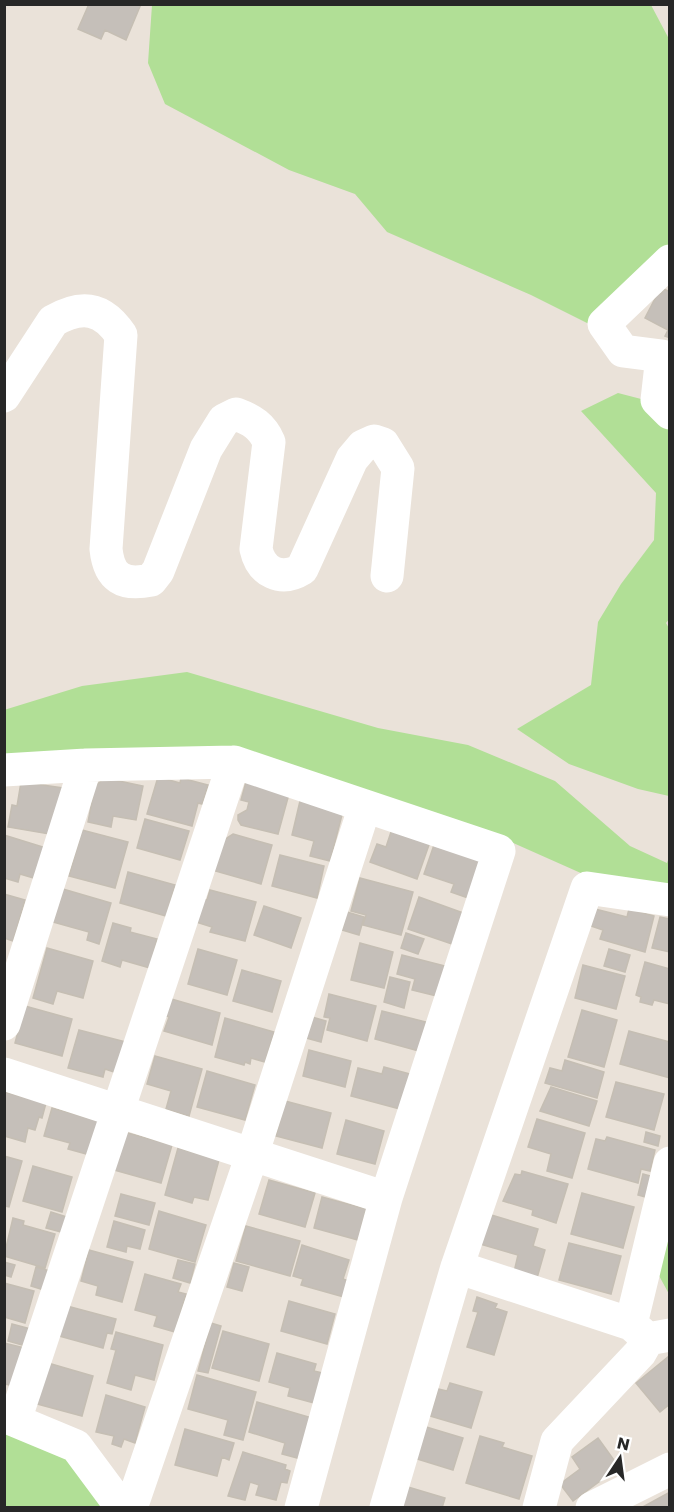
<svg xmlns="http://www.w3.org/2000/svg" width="674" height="1512" font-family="Poppins,sans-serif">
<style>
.green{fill:#b1df96}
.building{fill:#c5bfb9;stroke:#c5beb3;stroke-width:1.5}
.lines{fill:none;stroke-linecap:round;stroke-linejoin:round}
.minor{stroke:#fff;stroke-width:33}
</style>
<rect width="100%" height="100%" fill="#eae2d9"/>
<path class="green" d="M152,5H651L669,39V249L591,325L531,295L387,232L355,194L289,170L165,104L148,63Z
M618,393L645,400L669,425L670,618L666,623L670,630L669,796L638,789L569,764L517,729L591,685L598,622L621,584L654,540L656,493L581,411Z
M187,672L378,728L468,745L555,781L630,846L667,863L669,857V892L583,874L511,842L235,753L5,764L4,710L82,686Z
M669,1192V1294L657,1272Z
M4,1428L81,1464L104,1507H5Z"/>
<path class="building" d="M89,4H141L126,40L105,30L101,39L78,29Z
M664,289L670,292V338L665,336L668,330L645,318L658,293L661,294Z
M158,777L180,783L181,778L208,785L202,804L198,803L192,826L147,814Z
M105,778L143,786L136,820L113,816L111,827L88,822L95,786Z
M21,782L63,788L55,835L8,827L12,805L17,806Z
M246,782L289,794L278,834L241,825L238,820V815L247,810L249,802L241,800Z
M300,801L343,811L330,861L310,856L314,841L292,835Z
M145,819L189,831L180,860L137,848Z
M392,829L430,842L417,879L370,862L377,844L386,847Z
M82,830L128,842L115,888L69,876Z
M233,834L272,845L261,884L212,870L219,843Z
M4,835L46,848L37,879L20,874L18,882L4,878Z
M435,842L485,859L471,899L451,892L454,884L424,874Z
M280,855L324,866L317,898L272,886Z
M128,872L175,885L166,916L120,903Z
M360,878L413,892L401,935L363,925L366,915L351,911Z
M63,889L111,903L99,944L87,940L89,932L53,922Z
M210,890L256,902L245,941L210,932L212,927L196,922L202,899L207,900Z
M4,894L25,900L13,941L4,938Z
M419,897L466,914L455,945L408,929Z
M264,906L301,918L291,948L254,935Z
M595,909L627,917L629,909L654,916L645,952L600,939L603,930L591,926Z
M347,912L364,917L359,935L342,930Z
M660,917L670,919V952L652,948Z
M113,923L131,928L130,932L157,939L150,968L122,960L120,967L102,961Z
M406,933L424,939L418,954L401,948Z
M360,943L393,952L384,988L351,980Z
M47,948L93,961L83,998L57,991L53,1004L33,998Z
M198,949L237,960L227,995L188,984Z
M609,949L630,955L625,972L604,966Z
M402,955L445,966L437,996L412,990L415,979L397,974Z
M645,962L670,969V1004L654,1000L652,1005L640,1002L641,997L636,995Z
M583,965L625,976L616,1009L575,998Z
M242,970L281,981L272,1012L233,1001Z
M390,977L410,982L404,1008L384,1002Z
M329,994L376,1006L367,1041L327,1030L330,1018L324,1017Z
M168,998L220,1013L212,1045L164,1031L169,1017L164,1015Z
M25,1006L72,1019L62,1056L15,1043Z
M582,1010L617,1020L604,1067L568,1057Z
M382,1011L426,1022L419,1051L375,1039Z
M312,1017L326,1021L321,1042L306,1038Z
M225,1018L274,1032L265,1062L251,1058L250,1064L245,1062L244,1065L215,1057Z
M79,1030L126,1042L117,1073L105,1069L103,1077L68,1068Z
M629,1031L670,1042V1078L620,1064Z
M309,1050L351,1061L345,1087L303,1076Z
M155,1056L202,1069L189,1116L166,1109L171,1091L147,1084Z
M565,1060L604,1072L597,1098L545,1083L550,1068L562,1071Z
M384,1067L410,1074L400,1109L351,1096L358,1068L382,1074Z
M207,1071L255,1085L245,1120L197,1107Z
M616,1082L664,1094L654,1130L606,1117Z
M551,1087L597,1101L589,1126L540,1111Z
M4,1092L46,1103L42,1118L39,1117L35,1130L28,1128L25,1142L4,1136Z
M285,1101L331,1113L322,1148L276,1136Z
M52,1108L99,1121L90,1155L68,1149L70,1143L44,1136Z
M537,1119L585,1133L572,1178L547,1171L551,1154L528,1147Z
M346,1120L384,1131L375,1164L337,1154Z
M124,1132L172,1145L161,1183L114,1170Z
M646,1132L660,1136L658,1146L644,1142Z
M607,1137L655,1150L650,1171L641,1169L638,1183L588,1169L596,1139L605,1141Z
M178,1148L219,1160L208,1200L194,1197L192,1203L165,1195Z
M4,1156L22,1161L9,1207L4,1206Z
M33,1166L72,1177L62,1212L23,1201Z
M522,1171L568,1184L556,1223L532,1215L533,1210L503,1201L515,1174L521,1175Z
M643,1174L654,1177L649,1198L638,1195Z
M269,1180L315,1193L305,1227L259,1214Z
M582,1193L634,1207L623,1248L571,1234Z
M121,1194L155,1203L149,1225L115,1216Z
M322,1197L366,1209L358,1240L314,1228Z
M159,1211L206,1225L195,1262L149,1249Z
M51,1212L70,1218L65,1233L46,1228Z
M488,1214L538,1229L533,1246L545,1250L537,1278L514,1272L518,1255L480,1244Z
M13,1218L24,1221L23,1225L55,1234L45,1268L4,1256Z
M114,1221L145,1230L140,1249L127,1246L126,1252L107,1247Z
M246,1226L300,1241L290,1276L236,1261Z
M569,1243L621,1256L611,1294L559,1280Z
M302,1245L349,1260L343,1279L349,1281L344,1297L301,1285L303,1279L293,1276Z
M89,1250L133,1262L122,1302L96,1295L98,1286L81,1281Z
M178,1260L195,1264L190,1283L173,1278Z
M4,1262L15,1265L11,1277L4,1275Z
M234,1263L249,1267L242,1291L227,1287Z
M36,1267L50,1271L44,1290L31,1286Z
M145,1274L181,1284L178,1292L186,1294L175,1332L154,1326L157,1316L135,1310Z
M4,1283L34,1291L25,1323L4,1317Z
M477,1297L497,1304L495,1308L507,1312L494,1355L467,1347L478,1312L473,1311Z
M289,1301L335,1314L327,1344L281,1331Z
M67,1306L116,1319L112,1334L107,1333L103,1348L59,1336Z
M211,1323L221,1326L208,1373L198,1371Z
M12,1324L31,1329L26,1346L8,1341Z
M223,1331L269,1344L259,1381L212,1368Z
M116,1332L163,1345L154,1380L135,1375L131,1390L107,1383L116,1350L111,1349Z
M4,1343L25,1348L14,1386L4,1384Z
M277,1353L316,1364L314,1371L327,1374L318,1404L288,1396L290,1388L269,1382Z
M669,1356L670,1404L660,1412L636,1383Z
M48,1363L93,1376L82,1416L37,1404Z
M197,1375L256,1392L243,1440L224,1435L228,1420L188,1409Z
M450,1383L482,1392L471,1428L430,1416L438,1389L447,1391Z
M106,1395L145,1407L135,1443L124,1439L121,1447L112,1444L114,1436L96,1432Z
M257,1402L312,1418L301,1459L282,1454L285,1443L249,1432Z
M423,1426L463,1438L453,1470L414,1458Z
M185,1429L234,1443L229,1460L222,1457L217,1476L175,1465Z
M480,1436L504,1443L502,1447L532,1456L519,1499L466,1483Z
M598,1438L619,1467L573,1501L560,1484L580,1469L572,1457Z
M243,1452L286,1465L285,1469L290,1471L287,1483L281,1482L276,1500L256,1495L259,1485L250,1482L245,1500L228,1496Z
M408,1487L445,1498L442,1508H401Z
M670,1492V1508H641Z"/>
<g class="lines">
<path class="minor" d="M670,261L604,324L623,351L662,356L657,400L670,413
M4,396L53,321C82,304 103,308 121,335L106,549C109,578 123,586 151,580L158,571L206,449L224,420L236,414C252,420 262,426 269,442L256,549C261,572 281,582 302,569L352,459L363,446L374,441L383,444L398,468L387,576
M4,770L86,765L234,762L499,851L386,1198L301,1508
M4,1024L86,765
M4,1074L386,1198
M457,1267L631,1324L648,1339
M631,1324L670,1163
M4,1416L76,1446L122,1508
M15,1420L234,762
M131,1508L252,1155L365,806
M386,1508L457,1267L587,888L670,900
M539,1508L557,1441L640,1353L648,1339L670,1335
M592,1508L670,1469"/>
</g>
<rect width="674" height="1512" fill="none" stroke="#272727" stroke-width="12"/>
<g transform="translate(620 1458) rotate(13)" stroke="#ffffff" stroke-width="4.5" paint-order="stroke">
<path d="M0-4.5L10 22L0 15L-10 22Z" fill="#272727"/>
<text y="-9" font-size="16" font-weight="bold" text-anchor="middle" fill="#272727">N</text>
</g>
</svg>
